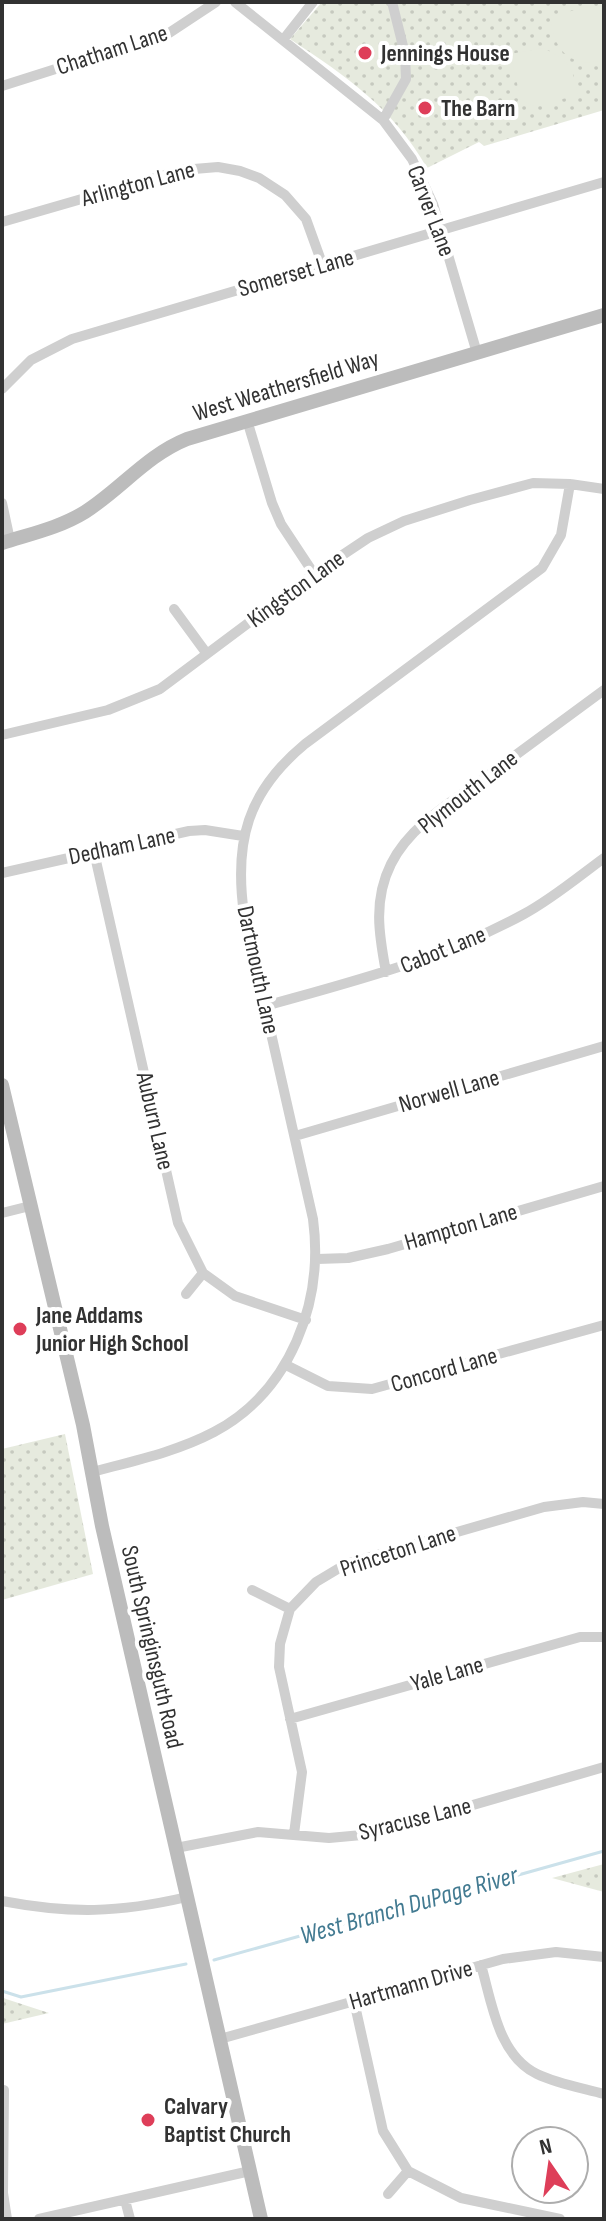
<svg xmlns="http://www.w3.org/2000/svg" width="606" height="2221" font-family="'Sofia Sans Condensed',sans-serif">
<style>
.grass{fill:url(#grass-dots)}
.pitch{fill:#e6eade}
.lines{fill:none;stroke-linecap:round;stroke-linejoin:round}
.stream{stroke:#cbe1ea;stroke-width:3}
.street{stroke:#cfcfcf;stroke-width:10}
.secondary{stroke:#bcbcbc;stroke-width:14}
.poi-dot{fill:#de3e59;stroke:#fff;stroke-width:3}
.labels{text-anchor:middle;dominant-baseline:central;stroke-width:8;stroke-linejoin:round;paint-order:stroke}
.street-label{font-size:24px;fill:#323232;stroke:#fff}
.poi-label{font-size:24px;font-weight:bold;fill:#323232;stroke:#fff;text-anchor:start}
.water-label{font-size:26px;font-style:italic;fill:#427a91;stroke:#fff}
</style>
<defs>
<pattern id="grass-dots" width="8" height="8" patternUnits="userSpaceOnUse" patternTransform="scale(2)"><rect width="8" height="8" fill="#e6eade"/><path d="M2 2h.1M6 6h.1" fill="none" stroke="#c6c9bf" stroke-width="1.8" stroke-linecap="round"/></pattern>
</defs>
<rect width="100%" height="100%" fill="#fff"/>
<path class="grass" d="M322,2H604V110L484,146L479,142L427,168C393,108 346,76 290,39Z
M65,1434L93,1574L2,1600V1449Z
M604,1864V1892L552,1878Z
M2,1997L6,1999L49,2013L2,2024Z"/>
<path class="pitch" d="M588,7L604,16V60C569,69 553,49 550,16Z
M543,48C569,60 573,67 578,95L534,106L521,100L510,54Z"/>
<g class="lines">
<path class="stream" d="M214,1960L604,1851
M2,1991L21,1997L186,1964"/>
<path class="street" d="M235,2L383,120L412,159L433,204L477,353
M283,40L313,2
M2,86L169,33L216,2
M383,120L406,79L405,54L392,2
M2,222L182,170L218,167L240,171L259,178L285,195L306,219L323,266
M2,389L31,360L72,339L604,182
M247,420L272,503L281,524L314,574
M2,503L10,540
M174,609L207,654
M2,735L108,710L160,689L314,574L368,538L404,521L470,500L533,483L570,484L604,489
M94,852L178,1223L203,1273L235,1296L306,1320
M2,873L189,831L205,830L243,836
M386,972C379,935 373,900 391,864C411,824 455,800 490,774C528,746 566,718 604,690
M265,1006C354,981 442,959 524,914C552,899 578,877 604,858
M295,1136L604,1046
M2,1213L30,1206
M317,1259L348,1258L388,1249L604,1186
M186,1294L203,1273
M286,1365L328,1386L372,1389L604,1325
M92,1472C133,1461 176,1452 214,1432C291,1391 324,1302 313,1219L244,914C234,842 247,792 305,744L542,568L561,535L570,484
M252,1590L290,1609
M290,1719L580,1637H604
M294,1834L302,1772L279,1667L280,1644L290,1609L316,1582L346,1564L544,1507L583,1502L604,1504
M176,1848L258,1832L329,1838L373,1834L604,1767
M2,1901C71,1914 118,1913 187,1897
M481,1965C492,2003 498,2055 537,2074C558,2084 582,2088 604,2094
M354,2001L383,2131L408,2171L461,2198L560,2219
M220,2039L503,1959L556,1952L604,1957
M4,2090L3,2193L7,2219
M388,2194L408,2171
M125,2200L130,2219
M39,2219L250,2171"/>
<path class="secondary" d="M2,543C30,534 59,528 85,512C121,489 147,455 187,439L604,315
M2,1085L83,1425L102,1526L261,2219"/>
</g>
<g class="poi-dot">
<circle cx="365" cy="53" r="8"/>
<circle cx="425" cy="108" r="8"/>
<circle cx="20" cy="1329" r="8"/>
<circle cx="148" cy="2120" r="8"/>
</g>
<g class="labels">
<g class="street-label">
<text transform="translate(112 50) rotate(-18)">Chatham Lane</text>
<text transform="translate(138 184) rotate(-15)">Arlington Lane</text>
<text transform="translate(431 211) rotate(69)">Carver Lane</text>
<text transform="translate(296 273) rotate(-16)">Somerset Lane</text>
<text transform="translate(286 386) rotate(-17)">West Weathersfield Way</text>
<text transform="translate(296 589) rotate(-36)">Kingston Lane</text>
<text transform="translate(468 792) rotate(-38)">Plymouth Lane</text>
<text transform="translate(122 846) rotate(-12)">Dedham Lane</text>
<text transform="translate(443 950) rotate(-22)">Cabot Lane</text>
<text transform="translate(258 970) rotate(78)">Dartmouth Lane</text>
<text transform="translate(449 1091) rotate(-16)">Norwell Lane</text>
<text transform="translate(155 1121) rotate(77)">Auburn Lane</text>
<text transform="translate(461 1227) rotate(-16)">Hampton Lane</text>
<text transform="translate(444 1370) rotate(-16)">Concord Lane</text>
<text transform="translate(398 1551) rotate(-18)">Princeton Lane</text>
<text transform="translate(152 1647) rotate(77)">South Springinsguth Road</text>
<text transform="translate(447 1674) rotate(-16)">Yale Lane</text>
<text transform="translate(415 1819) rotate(-14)">Syracuse Lane</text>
<text transform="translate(411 1985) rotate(-16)">Hartmann Drive</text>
</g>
<g class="poi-label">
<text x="381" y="53">Jennings House</text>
<text x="441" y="108">The Barn</text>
<text x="36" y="1315">Jane Addams<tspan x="36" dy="28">Junior High School</tspan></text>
<text x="164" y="2106">Calvary<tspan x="164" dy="28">Baptist Church</tspan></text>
</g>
<g class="water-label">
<text transform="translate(409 1906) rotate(-16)">West Branch DuPage River</text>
</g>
</g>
<rect width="606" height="2221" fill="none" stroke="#323232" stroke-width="8"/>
<g transform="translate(550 2165) rotate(347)"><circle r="38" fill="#ffffff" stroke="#adadad" stroke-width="2"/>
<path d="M0-6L14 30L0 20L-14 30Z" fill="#de3e59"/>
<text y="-12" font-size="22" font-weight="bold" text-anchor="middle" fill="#323232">N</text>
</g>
</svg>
